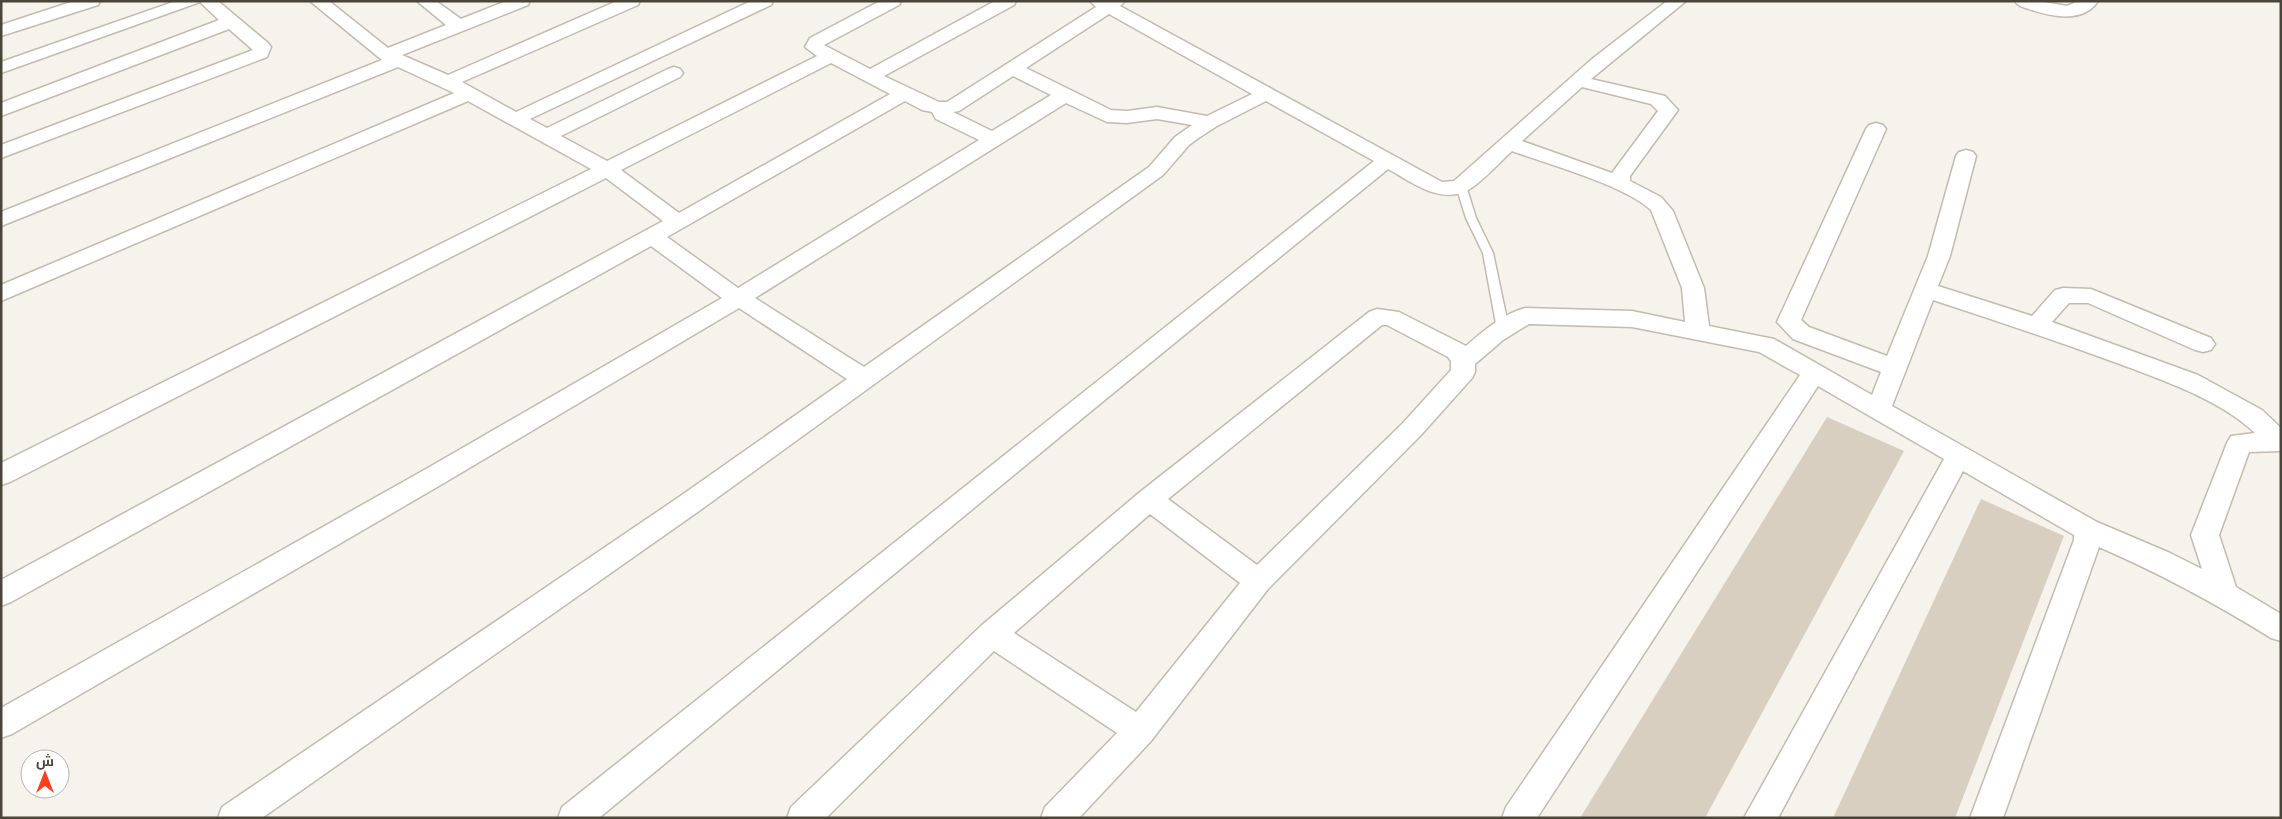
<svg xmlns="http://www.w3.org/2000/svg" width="2282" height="819" font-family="'Open Sans',Cairo,sans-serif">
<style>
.building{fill:#d8cfc1}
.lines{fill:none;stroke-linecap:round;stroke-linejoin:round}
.lane-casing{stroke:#c2bbae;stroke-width:3}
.street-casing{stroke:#c2bbae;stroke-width:3}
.lane{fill:#fff;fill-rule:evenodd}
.street{fill:#fff;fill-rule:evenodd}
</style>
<rect width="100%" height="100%" fill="#f6f3ec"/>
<path class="building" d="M1827,417L1904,451L1705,818H1580Z
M1981,499L2064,536L1955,818H1833Z"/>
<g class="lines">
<g class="lane-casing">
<path id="lane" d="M1461,183L1466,186L1476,218L1493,253L1509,329L1507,332H1499L1497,329L1483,253L1466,218L1456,186Z"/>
</g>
<g class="street-casing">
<path id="street" d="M74,1H100L98,5L1,36V25Z
M176,1H218L268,43L271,47L267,57L1,158V145L253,50L229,29L1,116V103L219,20L200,2L1,73V62Z
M310,1H329L388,48L446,25L417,1H436L461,19L506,1H530L528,5L402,55L448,75L617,1H640L638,5L462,82L516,112L751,1H773L771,5L530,119L547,128L668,69L674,67L680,69L683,73L680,77L561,136L607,161L817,56L805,47L810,38L880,1H901L899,5L824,45L870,69L995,1H1016L1014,5L884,76L939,102H947L1096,7L1090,1H1125L1120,6L1442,182L1454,181L1592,59L1667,1H1686L1591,79L1665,96L1678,110L1630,176V181L1661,197L1673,211L1704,288L1709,326L1774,339L1872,395L1881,372L1793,339L1777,322L1866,129L1869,125L1876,123L1883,125L1886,129L1801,320L1809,327L1887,356L1928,256L1956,156L1959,152L1966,150L1973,152L1976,156L1950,256L1938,286L2032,316L2055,290L2063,288L2091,289L2211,338L2215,344L2211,350L2203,352L2195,350L2088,303H2069L2052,322L2198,375L2262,410L2281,428V451L2249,452L2219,535L2236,587L2281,614V641L2271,638C2215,603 2159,573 2099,547L2003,818H1970L2074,540V535L1963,471L1778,818H1744L1944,459L1818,386L1537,818H1502L1506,807L1800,375L1759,352L1632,327L1529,324L1503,340L1475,364V372L1472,378L1421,435L1268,589L1151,741L1079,818H1041L1045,807L1117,733L994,651L826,818H787L791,807L982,625L1140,492L1369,312L1377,309L1399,312L1466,346C1483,331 1503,314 1525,308L1632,311L1685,322L1682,288L1651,210C1624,185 1548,164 1512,151C1501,161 1480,184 1468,190C1440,205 1412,182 1388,169L1090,412L599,818H558L562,807L1374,161L1266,101L1217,126L1197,139L1189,145L1163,175L699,511L262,818H218L222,807L679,497L847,379L739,308L444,483L12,734L1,738V708L426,469L722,298L651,246L11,602L1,606V580L663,221L606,178L10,482L1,485V463L591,169L468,101L1,301V285L454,93L398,67L1,226V212L382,60ZM1109,14L1252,94L1207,116L1157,107L1127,111L1111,110L1026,68ZM831,63L890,94L679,213L621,170ZM1013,76L1051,95L992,131L953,112L959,111ZM1582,87L1651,104L1658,111L1612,173L1522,141ZM905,101L922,110L932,112L936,119L979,140L738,288L667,237ZM1066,103L1107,122L1127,123L1157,119L1192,125L1175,137L1149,167L864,367L755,298ZM1933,300C1995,320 2056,341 2117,363C2162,380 2221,400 2255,433L2231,436L2227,443L2191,535L2202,569L2170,553L2097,522L1892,406ZM1382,325H1387L1448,357L1451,361V370L1403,423L1257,565L1168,499ZM1150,514L1240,583L1136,712L1014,633Z
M2015,1H2039L2067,6L2079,1H2098C2084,23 2053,17 2032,10C2026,8 2018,7 2015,1Z"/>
</g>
<use href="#lane" class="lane"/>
<use href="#street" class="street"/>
</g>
<rect width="2282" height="819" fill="none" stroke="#4b4439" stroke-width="5"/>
<g transform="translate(45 774)"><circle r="24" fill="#ffffff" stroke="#b7b4b0"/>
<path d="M0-4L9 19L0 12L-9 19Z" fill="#fc3f1d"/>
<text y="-8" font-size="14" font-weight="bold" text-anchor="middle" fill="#4b4439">ش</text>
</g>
</svg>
